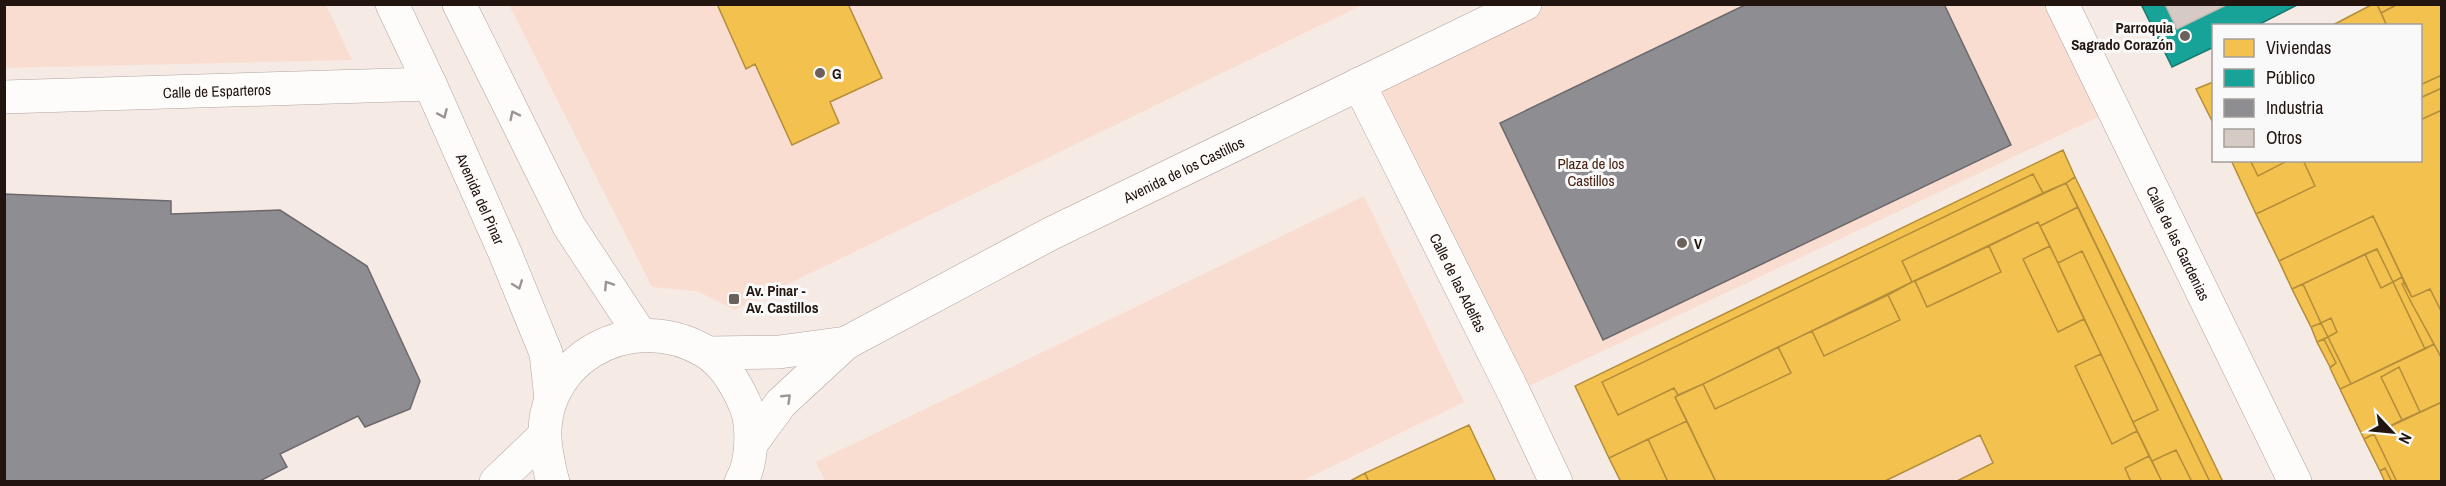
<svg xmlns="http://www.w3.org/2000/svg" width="2446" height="486" font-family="'Archivo Narrow',sans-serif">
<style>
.green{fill:#faddd1}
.homes{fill:#f2c14e;stroke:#b48d3b;stroke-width:1.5}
.public{fill:#17a398;stroke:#1a786f;stroke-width:1.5}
.industry{fill:#8d8d92;stroke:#6d696b;stroke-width:1.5}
.building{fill:#d6cac5;stroke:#c7bbb6;stroke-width:1.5}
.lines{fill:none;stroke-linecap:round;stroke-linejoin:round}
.minor-casing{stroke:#b0a49f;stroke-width:34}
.minor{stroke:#fefcfb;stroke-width:33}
.oneway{stroke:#9b9491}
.poi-dot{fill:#6c605a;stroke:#f9f9f9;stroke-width:2}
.labels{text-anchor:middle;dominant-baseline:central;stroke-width:6;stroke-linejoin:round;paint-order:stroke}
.poi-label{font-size:15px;font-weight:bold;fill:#22150f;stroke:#f9f9f9;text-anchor:start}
.street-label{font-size:15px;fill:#22150f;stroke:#f9f9f9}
.park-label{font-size:15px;fill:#492313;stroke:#f9f9f9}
</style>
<rect width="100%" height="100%" fill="#f6eae5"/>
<path class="green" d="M2062,4L2113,110L1514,393L1359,84L1525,5Z
M4,5H326L352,60L5,68Z
M509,5H717L746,68L755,64L792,145L839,123L830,102L882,78L848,5H1362L735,310L697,291L652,287Z
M1364,196L1464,402L1302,481H825L816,462Z
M1980,435L2002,481L1883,482Z"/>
<path class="homes" d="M717,4H848L882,78L830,102L839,123L792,145L755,64L746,69Z
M2373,4H2377L2387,26H2331Z
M2377,4H2398L2381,13Z
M2398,4H2442V75L2420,85V26H2387L2381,13Z
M2442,75V88L2422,97L2420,85Z
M2213,82L2214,84V125L2196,89Z
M2442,88V110L2420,120V98Z
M2442,110V313L2430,289L2412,297L2373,216L2279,261L2256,214L2315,186L2303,160H2420V120Z
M2063,150L2075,177L2066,183L2043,193L2033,174L1602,382L1618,415L1674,388L1678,395L1675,397L1687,421L1609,458L1575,386Z
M2231,160H2250L2258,176L2289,160H2303L2315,186L2256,214Z
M2250,160H2289L2258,176Z
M2033,174L2043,193L1902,261L1912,282L1703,384L1678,395L1674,388L1618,415L1602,382Z
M2075,177L2108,244L2223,482H2210L2066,183Z
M2066,183L2078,207L2040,226L2038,222L1912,282L1902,261Z
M2078,207L2210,482H2192L2176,450L2152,461L2133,422L2158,410L2082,251L2058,263L2040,226Z
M2373,216L2402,277L2393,282L2377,249L2292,289L2279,261Z
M2038,222L2050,246L2023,259L2058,332L2084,319L2101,354L2075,366L2112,444L2137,431L2149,456L2125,468L2131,482H1955L1993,463L1980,435L1883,482H1716L1675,397L1703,384L1715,409L1791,373L1778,347L1812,331L1824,356L1900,320L1888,295L1912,282L1915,281L1927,307L1957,293L2001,272L1989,246Z
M1989,246L2001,272L1927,307L1915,281Z
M2050,246L2084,319L2058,332L2023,259Z
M2377,249L2393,282L2381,288L2365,254Z
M2082,251L2158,410L2133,422L2058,263Z
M2365,254L2381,288L2393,282L2425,349L2351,384L2328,337L2337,332L2331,318L2321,323L2303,284Z
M2402,277L2404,283L2402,284L2411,302L2434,344L2425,349L2393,282Z
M2404,283L2412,297L2430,289L2442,313V359L2411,302L2402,284Z
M2303,284L2321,323L2311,327L2292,289Z
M1888,295L1900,320L1824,356L1812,331Z
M2331,318L2337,332L2328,337L2321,323Z
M2321,323L2328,337L2317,342L2311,327Z
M2328,337L2351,384L2340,389L2330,368L2336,363L2324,339Z
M2324,339L2336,363L2330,367L2317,342Z
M2434,344L2442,359V402L2420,412L2399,367L2381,377L2402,420L2364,439L2340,389Z
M1778,347L1791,373L1715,409L1703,384Z
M2101,354L2137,431L2112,444L2075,366Z
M2399,367L2420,412L2402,420L2381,377Z
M2442,402V482H2397L2374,434Z
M1687,421L1716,482H1668L1648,439Z
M1469,425L1496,482H1369L1365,473Z
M2374,434L2397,482H2392L2385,468L2380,471L2364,439Z
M1648,439L1668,482H1621L1609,458Z
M2176,450L2192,482H2162L2152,461Z
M2149,456L2162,482H2131L2125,468Z
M2385,468L2392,482H2385L2380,471Z
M1365,473L1369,482H1349L1352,480Z"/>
<path class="public" d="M2141,4H2299L2256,26H2214V47L2172,67Z"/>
<path class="industry" d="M1747,4H1944L2011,145L1603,340L1500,123Z
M4,194L171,201V214L280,210L367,266L420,381L410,409L365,427L358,416L280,454L287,467L258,482H4Z"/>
<path class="building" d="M2165,4H2228L2177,29Z"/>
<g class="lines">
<g class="minor-casing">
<g id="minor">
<path id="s1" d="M392,4L430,84L505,253L546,353L551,399"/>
<path d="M459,4L569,226L640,334"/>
<path id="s2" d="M2062,4L2295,482"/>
<path id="s3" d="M1359,84L1514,393L1556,482"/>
<path id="s4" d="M4,97L430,84"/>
<path d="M708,353L779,352L846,343"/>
<path id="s5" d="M751,444L781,403L846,343L1050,234L1525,4"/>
<path d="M496,482L543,437"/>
<path d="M553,482C550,473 549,464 547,455C529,364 629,305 706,352C723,363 736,384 744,402C754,422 753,462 741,482"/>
</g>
</g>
<use href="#minor" class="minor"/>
</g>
<defs><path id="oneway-chevron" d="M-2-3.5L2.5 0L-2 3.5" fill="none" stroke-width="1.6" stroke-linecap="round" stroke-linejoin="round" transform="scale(1.5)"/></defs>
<g class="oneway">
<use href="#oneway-chevron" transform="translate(443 114) rotate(66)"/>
<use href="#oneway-chevron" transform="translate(514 115) rotate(-116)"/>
<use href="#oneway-chevron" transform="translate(518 285) rotate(69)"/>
<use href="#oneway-chevron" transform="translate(608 285) rotate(-123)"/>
<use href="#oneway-chevron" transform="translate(787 398) rotate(-44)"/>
</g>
<g class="poi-dot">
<circle cx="2185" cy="36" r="6"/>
<circle cx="820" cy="73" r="6"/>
<circle cx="1682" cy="243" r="6"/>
<rect x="728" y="293" width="12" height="12" rx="3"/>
</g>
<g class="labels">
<g class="poi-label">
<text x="2173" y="27" text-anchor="end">Parroquia<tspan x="2173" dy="17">Sagrado Corazón</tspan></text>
<text x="832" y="73">G</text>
<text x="1694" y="243">V</text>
<text x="746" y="290">Av. Pinar -<tspan x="746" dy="17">Av. Castillos</tspan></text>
</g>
<g class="street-label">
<text stroke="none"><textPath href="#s4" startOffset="213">Calle de Esparteros</textPath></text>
<text stroke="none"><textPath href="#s5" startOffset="519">Avenida de los Castillos</textPath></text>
<text stroke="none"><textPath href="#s1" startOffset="214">Avenida del Pinar</textPath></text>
<text stroke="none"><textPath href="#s2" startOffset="266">Calle de las Gardenias</textPath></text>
<text stroke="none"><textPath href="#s3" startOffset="222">Calle de las Adelfas</textPath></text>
</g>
<g class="park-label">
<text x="1591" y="163">Plaza de los<tspan x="1591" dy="17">Castillos</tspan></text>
</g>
</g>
<rect width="2446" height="486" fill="none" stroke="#22150f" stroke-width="12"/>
<rect x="2212" y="24" width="210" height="138" fill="#f9f9f9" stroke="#a39e9b" stroke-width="1.5"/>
<rect x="2224" y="39" width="30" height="18" fill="#f2c14e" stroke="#a39e9b" stroke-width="1.5"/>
<text x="2266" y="54" font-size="18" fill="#22150f">Viviendas</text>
<rect x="2224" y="69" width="30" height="18" fill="#17a398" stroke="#a39e9b" stroke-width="1.5"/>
<text x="2266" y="84" font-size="18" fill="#22150f">Público</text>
<rect x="2224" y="99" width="30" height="18" fill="#8d8d92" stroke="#a39e9b" stroke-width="1.5"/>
<text x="2266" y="114" font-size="18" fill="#22150f">Industria</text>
<rect x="2224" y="129" width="30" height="18" fill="#d6cac5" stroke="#a39e9b" stroke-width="1.5"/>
<text x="2266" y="144" font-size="18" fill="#22150f">Otros</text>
<g transform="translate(2392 432) rotate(116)" stroke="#f9f9f9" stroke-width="4.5" paint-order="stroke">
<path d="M0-4.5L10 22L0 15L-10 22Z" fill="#22150f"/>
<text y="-9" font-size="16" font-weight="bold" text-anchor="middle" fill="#22150f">N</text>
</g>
</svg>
